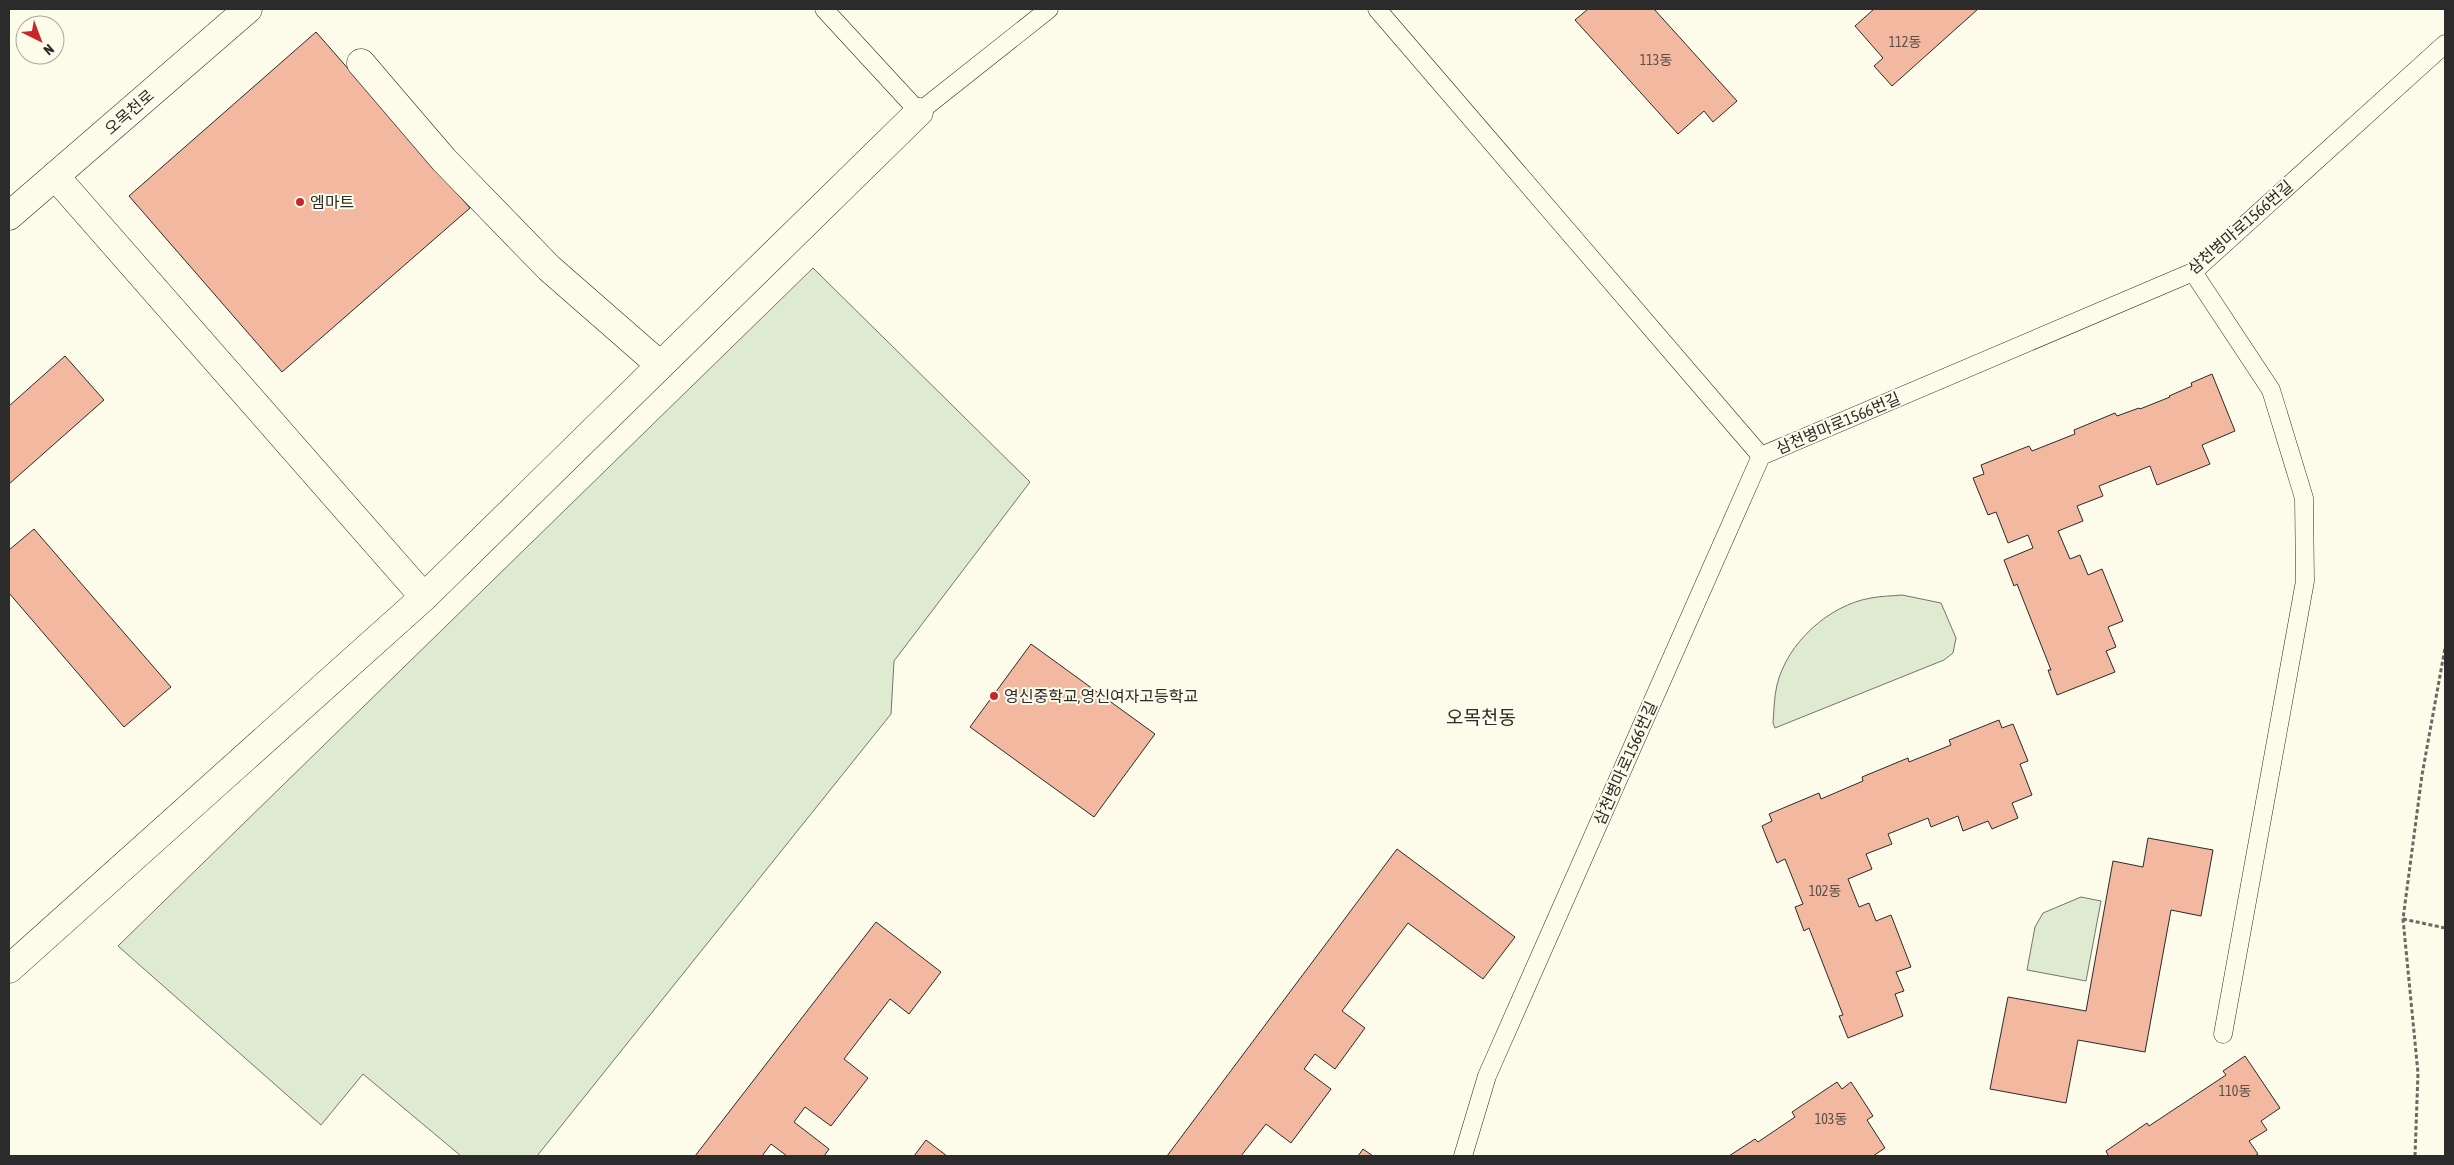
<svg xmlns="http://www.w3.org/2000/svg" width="2454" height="1165" font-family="'Asap Condensed','Noto Sans KR',sans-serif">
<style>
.green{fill:#deebd1;stroke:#74746e}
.building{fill:#f2b8a0;stroke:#2b2b2b}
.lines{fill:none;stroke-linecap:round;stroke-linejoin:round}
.lane-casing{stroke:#2b2b2b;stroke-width:19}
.street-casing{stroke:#2b2b2b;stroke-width:29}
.secondary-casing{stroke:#2b2b2b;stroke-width:29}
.path{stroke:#6a6964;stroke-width:3;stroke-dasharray:4 2.5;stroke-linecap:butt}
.lane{stroke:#fdfbea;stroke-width:18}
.street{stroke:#fdfbea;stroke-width:28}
.secondary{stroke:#fdfbea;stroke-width:28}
.poi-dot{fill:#c62828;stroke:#fdfbea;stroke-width:2}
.labels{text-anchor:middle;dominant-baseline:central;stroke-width:4;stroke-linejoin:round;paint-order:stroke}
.number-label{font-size:14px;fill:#5d4e48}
.street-label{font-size:16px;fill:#2b2b2b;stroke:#fdfbea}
.poi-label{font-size:16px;fill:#2b2b2b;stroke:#fdfbea;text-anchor:start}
.quarter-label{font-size:19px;fill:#2b2b2b;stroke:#fdfbea}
</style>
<rect width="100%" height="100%" fill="#fdfbea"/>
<path class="green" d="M813,268L1030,482L894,661L891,714L537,1156H461L363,1074L321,1125L118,946Z
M1902,595L1941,603L1956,638L1953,653L1944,660L1775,728L1773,723C1774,711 1774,697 1777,685C1787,643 1829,605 1871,598C1881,596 1892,596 1902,595Z
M2081,897L2101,901L2086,981L2027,970L2035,927L2043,913Z"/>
<path class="building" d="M1588,9H1654L1737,101L1713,122L1704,111L1678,134L1575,20Z
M1874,9H1978L1892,86L1874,66L1883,58L1855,26Z
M316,32L470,208L282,372L129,196Z
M65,356L104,400L9,484V406Z
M2212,374L2235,431L2202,445L2210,464L2157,485L2150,466L2099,486L2103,496L2077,506L2083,521L2058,531L2070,559L2080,555L2088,575L2102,569L2123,621L2108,627L2116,647L2106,651L2115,672L2057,695L2048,670H2051L2017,584L2014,586L2004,560L2033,548L2028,535L2008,543L1996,512L1988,515L1973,478L1984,474L1981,465L2029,446L2032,451L2075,434L2074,430L2115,413L2117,416L2139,408L2140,409L2170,397L2169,396L2192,386L2191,383Z
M34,529L171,687L124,727L9,593V550Z
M1031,644L1155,734L1094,817L970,727Z
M1999,720L2002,728L2013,724L2028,761L2020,764L2032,795L2012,803L2018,818L1992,829L1988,821L1963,831L1958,816L1931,827L1928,818L1888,834L1892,844L1866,854L1872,869L1848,879L1859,907L1869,903L1876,921L1891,915L1911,967L1896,972L1904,991L1895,994L1903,1016L1848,1038L1839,1016L1843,1015L1809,928L1804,931L1795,907L1803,904L1785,859L1777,863L1762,826L1772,821L1769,814L1819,793L1821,799L1863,781L1862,777L1908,758L1909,762L1951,745L1949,740Z
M2148,838L2213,850L2201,916L2171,910L2145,1052L2078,1040L2066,1103L1990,1089L2008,997L2086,1011L2113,861L2143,867Z
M1397,849L1515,937L1483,979L1408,923L1342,1011L1365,1028L1335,1069L1315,1054L1304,1069L1331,1089L1291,1143L1266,1124L1241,1156H1167Z
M876,922L941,972L909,1014L890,999L844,1059L868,1078L831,1126L805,1107L794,1122L829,1149L824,1156H787L771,1144L762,1156H695Z
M2245,1056L2280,1108L2261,1121L2267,1130L2249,1141L2258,1154L2255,1156H2106L2108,1155L2106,1151L2147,1123L2149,1126L2226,1075L2223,1071Z
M1837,1082L1842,1089L1851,1082L1873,1116L1867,1120L1885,1148L1873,1156H1729L1755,1139L1758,1142L1795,1117L1792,1112Z
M926,1140L947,1156H914Z
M1363,1149L1373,1156H1358Z"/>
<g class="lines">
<g class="lane-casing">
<path id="lane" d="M824,9L919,112L1049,9
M1377,9L1761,456
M2193,272L2271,390L2304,498L2305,581L2223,1034
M1463,1156L1487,1076L1761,456L2193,272L2445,44"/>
</g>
<g class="street-casing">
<path id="street" d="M361,63L444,160L549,268L660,365
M424,597L919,112
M9,969L424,597L55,176"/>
</g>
<g class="secondary-casing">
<path id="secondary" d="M9,216L248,9"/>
</g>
<path class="path" d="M2403,919L2445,928
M2415,1156L2418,1073L2403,919L2422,775L2445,648"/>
<use href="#lane" class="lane"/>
<use href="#street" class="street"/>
<use href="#secondary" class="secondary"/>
</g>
<g class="poi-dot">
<circle cx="300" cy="202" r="5"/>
<circle cx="994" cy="696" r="5"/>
</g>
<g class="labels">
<g class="number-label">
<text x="1905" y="42">112동</text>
<text x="1656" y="60">113동</text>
<text x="1825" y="891">102동</text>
<text x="2235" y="1091">110동</text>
<text x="1831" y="1119">103동</text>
</g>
<g class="street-label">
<text transform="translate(129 112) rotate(-41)">오목천로</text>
<text transform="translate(2240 227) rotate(-41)">삼천병마로1566번길</text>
<text transform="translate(1838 423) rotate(-23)">삼천병마로1566번길</text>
<text transform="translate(1625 763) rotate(-66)">삼천병마로1566번길</text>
</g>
<g class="poi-label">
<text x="310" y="202">엠마트</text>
<text x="1004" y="696">영신중학교,영신여자고등학교</text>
</g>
<g class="quarter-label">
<text x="1481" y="717">오목천동</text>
</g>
</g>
<rect width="2454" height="1165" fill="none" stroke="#2b2b2b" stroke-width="20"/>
<g transform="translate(40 40) rotate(138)"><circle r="24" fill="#fdfbea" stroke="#a9a89e"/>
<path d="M0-4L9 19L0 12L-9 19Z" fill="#c62828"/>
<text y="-8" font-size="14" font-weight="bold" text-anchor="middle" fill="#2b2b2b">N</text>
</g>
</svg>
